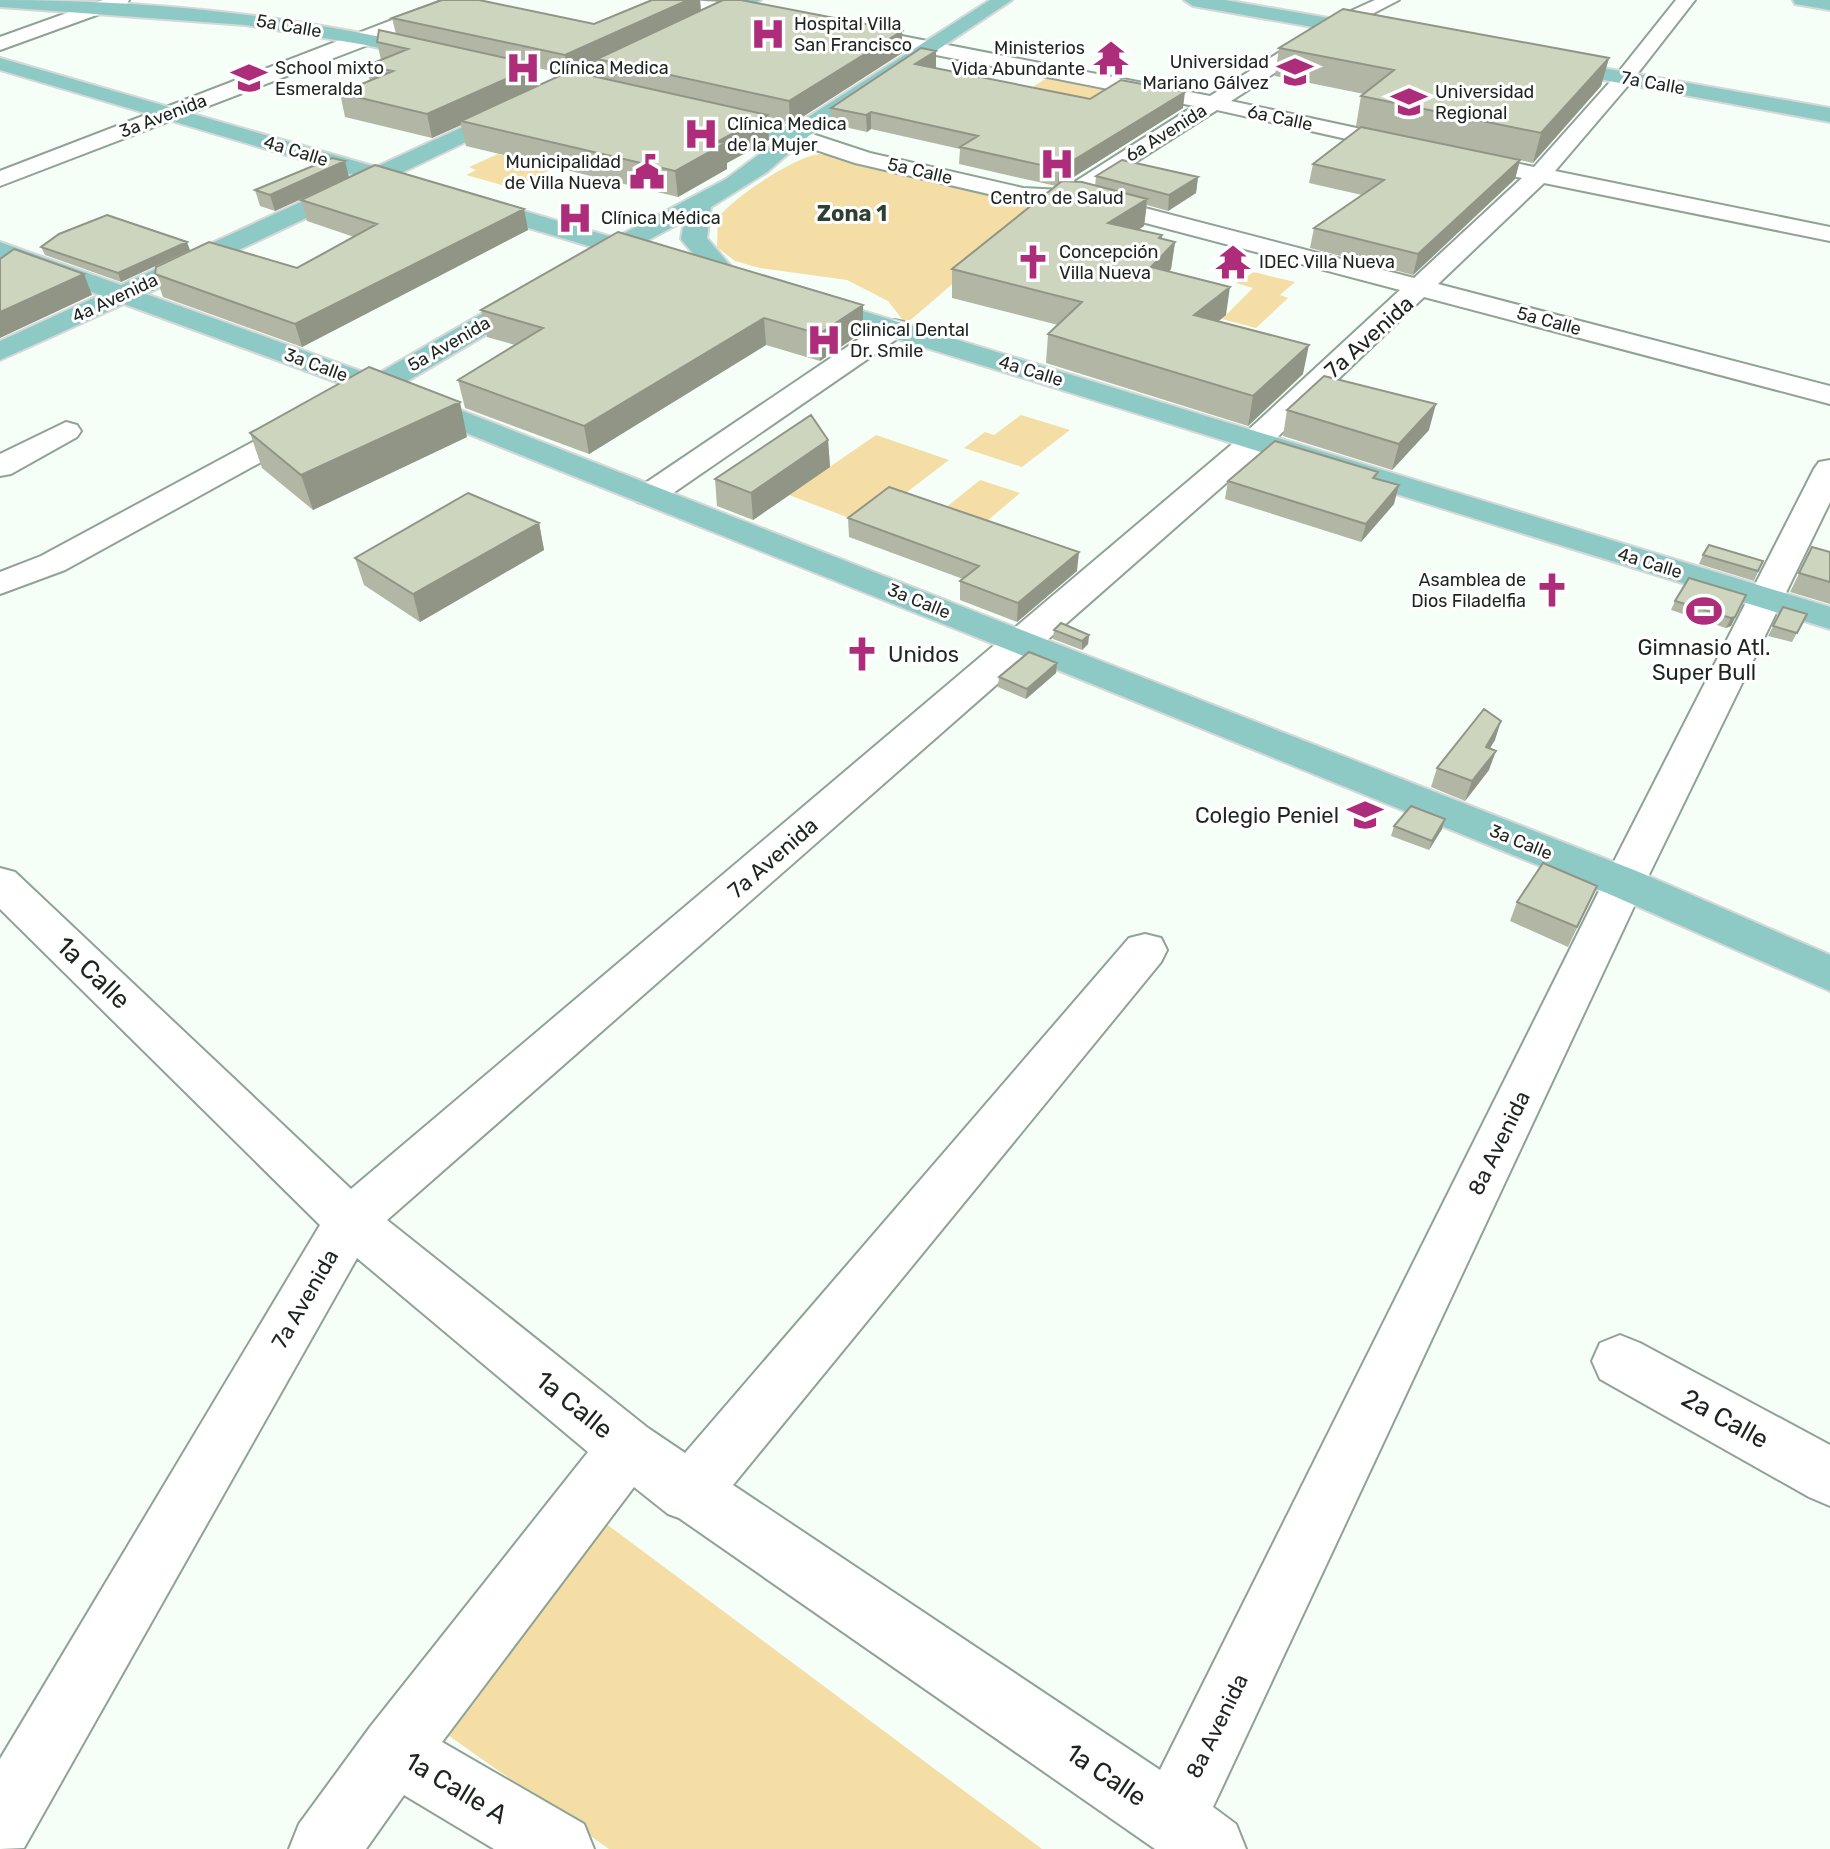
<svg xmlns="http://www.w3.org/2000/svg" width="1830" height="1849" font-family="Rubik,sans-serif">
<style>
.green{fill:#f4dea6}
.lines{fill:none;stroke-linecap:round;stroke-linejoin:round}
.minor-casing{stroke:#8fa395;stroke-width:4}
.major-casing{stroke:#d6d8d7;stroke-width:4}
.minor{fill:#fff;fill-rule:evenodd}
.major{fill:#8dcac6;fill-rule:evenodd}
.wall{fill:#b1b7a4;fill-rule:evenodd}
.shaded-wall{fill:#909586}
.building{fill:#ced5bf;stroke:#909586;stroke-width:2}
.labels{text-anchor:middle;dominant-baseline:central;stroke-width:6;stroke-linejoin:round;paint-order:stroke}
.far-poi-label{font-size:18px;fill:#1d2520;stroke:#fff;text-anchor:start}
.far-street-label{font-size:18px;fill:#1d2520;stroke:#fff}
.far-quarter-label{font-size:22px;font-weight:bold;fill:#2e4034;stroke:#fff}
.street-label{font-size:22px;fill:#1d2520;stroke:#fff}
.poi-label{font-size:22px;fill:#1d2520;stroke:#fff}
.near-street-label{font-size:26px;fill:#1d2520;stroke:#fff}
</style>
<rect width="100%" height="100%" fill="#f6fef8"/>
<path class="green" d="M1050,76L1129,90L1035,118L1008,103Z
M498,154L554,168L513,188L466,175L476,170L469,167Z
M819,154L837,157L1044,205L906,324L888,301L847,280L760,268L735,261L717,247L718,218C733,198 794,157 819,154Z
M1254,272L1295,282L1280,295L1288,298L1256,328L1222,319L1253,288L1236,283Z
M1021,415L1070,430L1022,467L964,448L985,432L994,435Z
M876,435L949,460L865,524L789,495Z
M980,480L1020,493L980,527L939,513Z
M593,1514L1042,1849H609L438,1728Z"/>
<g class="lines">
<g class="minor-casing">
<path id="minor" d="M103,0H129L127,4L0,50V37Z
M444,0H469L467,4L373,43L0,186V171Z
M672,0C694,0 765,2 780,17L770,23L681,6Z
M1375,0H1399L1343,29L1231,101L1417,141L1420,146L1417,151L1409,153L1217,110L1087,193L1414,278L1522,178L1507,175L1503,170L1507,165L1515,163L1534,167L1617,74L1676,0H1695L1631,82L1555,171L1830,227V241L1544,183L1438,284L1830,386V404L1424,297L1266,448L387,1220L648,1428L685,1453L1129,938L1145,934L1161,938L1167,950L1161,962L733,1485L1160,1770L1603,883L1814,469L1819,462L1830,460V502L1645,883L1213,1807L1236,1824L1246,1849H1155L679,1518L668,1514L634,1487L442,1742L584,1824L594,1849H494L404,1795L366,1849H289L299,1824L370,1727L588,1452L357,1258L24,1848L0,1849V1759L320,1225L0,909V868L15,872L351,1189L1244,434L1400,290L1081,206L1023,202L855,163L789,141L786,136L789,131L797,129L870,153L1023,188L1062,190L1194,106L845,37L838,35L835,31L838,27L845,25L1210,96L1329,21Z
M894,320L904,322L908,328L904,334L660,502L649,505L638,502L633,495L638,488L884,322Z
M310,414L321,417L325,423L321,429L65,570L0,594V572L41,556L299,417Z
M66,422L77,425L81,431L77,437L11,474L0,476V454Z
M1620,1335L1640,1343L1830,1445V1506L1809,1497L1600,1379L1592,1361L1600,1343Z"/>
</g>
<g class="major-casing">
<path id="major" d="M0,0C149,0 298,15 442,51L445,55L435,61L366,45L245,25L0,7Z
M737,0H761L399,174L615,238L726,179L780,139L702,121L699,116L702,111L710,109L791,128L990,0H1012L810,135L767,172L711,207L707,238L740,277L736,283H718L685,244L681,239L684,221L639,245L667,253L671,258L667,263C650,268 636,253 620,255C609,256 606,262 594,259L590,254L595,248L380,183L146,294L374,376L528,287H546L550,293L546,299L399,386L1639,872L1830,955V991L1609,894L1011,651L366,393L124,304L0,360V341L100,295L0,259V242L121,285L357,176L0,70V58L376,167Z
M1184,0H1225L1380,27L1390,33L1380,39L1193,6Z
M1793,0H1830V10L1795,4Z
M1546,58L1830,108V122L1539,68L1536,64Z
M804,293L1830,607V629L795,307L791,301L795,295Z"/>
</g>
<use href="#minor" class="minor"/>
<use href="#major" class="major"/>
</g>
<path class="wall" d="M652,0H700L701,10L902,53L790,125L767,120L769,140L727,163V169L678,197L466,146L461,125L432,138L345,117L340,93L370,81L366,66L381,60L377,42L396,34L392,18L594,24ZM597,61L599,78L574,72ZM538,68L564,74L540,85Z
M1279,48L1609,58L1601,86L1533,163L1520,160L1515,179L1413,275L1310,248L1314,228L1362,195L1309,183L1313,164L1459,147L1356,126L1361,96L1364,94L1275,76Z
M936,67L934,68L1090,99L1183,108L1067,181L1095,186L1096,176L1198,177L1196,193L1168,211L1147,205L1144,226L1138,230L1162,235L1161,239L1175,242L1171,269L1169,272L1226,315L1219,321L1303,374L1248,426L1046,363L1048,334L1058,325L952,298V269L1056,186L959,164L960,149L871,129L867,132L831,124V108Z
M349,177L275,211L260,206L255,190Z
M301,200L524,209L528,230L302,347L163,297L155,274L297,268L354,237L307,221Z
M618,232L863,332L820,361L766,345L589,454L465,408L458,380L515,345L487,337L481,310Z
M41,247L190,250L121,282L45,255Z
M1287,410L1429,430L1392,470L1283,436Z
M250,433L467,437L313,510L262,468Z
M828,440L830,467L753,520L717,506L715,479Z
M1378,472L1377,479L1394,504L1361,542L1225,499L1228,481Z
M848,518L1077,571L1017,622L960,600V581L963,579L849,537Z
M539,523L544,550L420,622L364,585L355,558Z
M1812,547L1830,552V604L1790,592Z
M1703,555L1763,561L1754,581L1699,564Z
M1746,595L1731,626L1726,628L1671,610L1675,601Z
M1783,607L1807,614L1792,642L1768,636Z
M1054,630L1089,635L1088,644L1082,650L1053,639Z
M1057,663L1056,673L1026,699L998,687L999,677Z
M1495,740L1490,748L1489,770L1465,801L1431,787L1437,768Z
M1394,826L1442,829L1429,850L1391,836Z
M1517,902L1588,905L1568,947L1510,921Z"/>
<path class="shaded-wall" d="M688,0H700L701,13L597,59V61L568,75L565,55Z
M902,31V53L790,125L789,101Z
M936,51V67L915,81V64Z
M1609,58L1601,86L1533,163L1541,133Z
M537,65L541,88L461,121V125L432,138L427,114Z
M1185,92L1183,108L1058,187L1059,169Z
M871,112V129L867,132L866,115Z
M767,115L769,140L727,163V169L678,197L675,171L717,142Z
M1520,160L1515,179L1413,275L1418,254Z
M345,161L349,177L275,211L270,195Z
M1198,177L1196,193L1168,211L1169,195Z
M1147,199L1144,226L1106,251L1108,223Z
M524,209L528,230L302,347L295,324Z
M1162,235L1159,258L1175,242L1171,269L1148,295L1151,267L1159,238Z
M187,242L190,250L121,282L118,273Z
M84,274L92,295L0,338V312Z
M1230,287L1226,315L1190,344L1194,315Z
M863,305V332L820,361L819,334Z
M764,318L766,345L589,454L584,426Z
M1309,345L1303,374L1248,426L1253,396Z
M460,402L467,437L313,510L301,475Z
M1436,404L1429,430L1392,470L1399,444Z
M828,440L830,467L753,520L751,493Z
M1399,485L1394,504L1361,542L1366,524Z
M539,523L544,550L420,622L413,594Z
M1079,552L1077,571L1017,622L1018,603Z
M1746,595L1731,626L1726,628L1731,618Z
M1089,635L1088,644L1082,650V641Z
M1057,663L1056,673L1026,699L1027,689Z
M1501,721L1495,740L1479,766L1486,747Z
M1496,751L1489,770L1465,801L1472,781Z
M1445,819L1442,829L1429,850L1432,841Z"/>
<path class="building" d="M442,0H479L594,24L652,0H688L565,55L392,18Z
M723,0H741L902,31L789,101L597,59Z
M1343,9L1609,58L1541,133L1361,96L1394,70L1279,48Z
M379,30L537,65L427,114L340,93L393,71L366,66L408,49L377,42Z
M921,48L936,51L915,64L1090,99L1121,80L1185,92L1059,169L960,147L978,136L871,112L866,115L831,108Z
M570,71L767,115L717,142L725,143L675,171L461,121Z
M1361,127L1520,160L1418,254L1314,228L1384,180L1313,164Z
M332,158L345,161L270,195L255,190Z
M1122,160L1198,177L1169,195L1096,176Z
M375,165L524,209L295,324L155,274L156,267L209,242L297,268L377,224L301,200Z
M1062,181L1082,182L1147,199L1108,223L1162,235L1159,238L1175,242L1151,267L1230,287L1194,315L1309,345L1253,396L1048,334L1082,302L952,269Z
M107,215L187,242L118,273L41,247L59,234Z
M618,232L863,305L819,334L764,318L584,426L458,380L543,328L481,310Z
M14,249L84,274L0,312V259Z
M369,367L460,402L301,475L250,433Z
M1324,376L1436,404L1399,444L1287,410Z
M811,415L828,440L751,493L715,479Z
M1275,441L1378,472L1373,478L1399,485L1366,524L1228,481Z
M889,487L1079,552L1018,603L960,581L979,566L848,518Z
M468,493L539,523L413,594L355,558Z
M1709,545L1763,561L1758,571L1703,555Z
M1812,547L1830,552V582L1799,573Z
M1689,578L1746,595L1735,617L1731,618L1675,601Z
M1783,607L1807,614L1797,633L1773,626Z
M1061,623L1089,635L1082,641L1054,630Z
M1029,652L1057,663L1027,689L999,677Z
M1484,709L1501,721L1486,747L1496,751L1472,781L1437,768Z
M1411,806L1445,819L1432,841L1394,826Z
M1543,863L1597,886L1577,927L1517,902Z"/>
<defs>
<g id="hospital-bare" transform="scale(2.76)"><path d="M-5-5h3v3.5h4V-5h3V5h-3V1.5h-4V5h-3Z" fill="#ad2d7a" stroke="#fff" stroke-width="2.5" paint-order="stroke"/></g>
<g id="temple-bare" transform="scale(2.76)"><path d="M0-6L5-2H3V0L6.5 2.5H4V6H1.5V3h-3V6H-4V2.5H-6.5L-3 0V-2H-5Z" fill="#ad2d7a" stroke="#fff" stroke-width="2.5" paint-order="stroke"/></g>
<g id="university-bare" transform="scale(2.76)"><path d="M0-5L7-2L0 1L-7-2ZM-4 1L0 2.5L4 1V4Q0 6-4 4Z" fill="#ad2d7a" stroke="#fff" stroke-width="2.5" paint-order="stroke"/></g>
<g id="civic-bare" transform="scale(2.76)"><path d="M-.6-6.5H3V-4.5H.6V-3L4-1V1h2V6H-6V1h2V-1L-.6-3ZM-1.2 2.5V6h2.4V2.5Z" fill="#ad2d7a" stroke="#fff" stroke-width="2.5" paint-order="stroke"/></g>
<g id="church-bare" transform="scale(2.76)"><path d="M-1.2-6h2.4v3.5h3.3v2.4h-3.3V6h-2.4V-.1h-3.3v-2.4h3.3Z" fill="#ad2d7a" stroke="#fff" stroke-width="2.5" paint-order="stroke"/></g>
<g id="stadium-bare" transform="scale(2.76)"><path d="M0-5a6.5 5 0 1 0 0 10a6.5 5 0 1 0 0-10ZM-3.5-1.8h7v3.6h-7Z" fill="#ad2d7a" stroke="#fff" stroke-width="2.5" paint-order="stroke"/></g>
<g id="school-bare" transform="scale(2.76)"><path d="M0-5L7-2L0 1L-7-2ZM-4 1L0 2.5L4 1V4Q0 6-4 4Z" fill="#ad2d7a" stroke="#fff" stroke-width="2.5" paint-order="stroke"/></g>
</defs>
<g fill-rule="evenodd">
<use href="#hospital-bare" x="768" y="34"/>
<use href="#temple-bare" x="1111" y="58"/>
<use href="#hospital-bare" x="523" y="68"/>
<use href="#university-bare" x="1295" y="72"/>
<use href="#university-bare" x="249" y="78"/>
<use href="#university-bare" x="1409" y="102"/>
<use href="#hospital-bare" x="701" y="134"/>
<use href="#hospital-bare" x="1057" y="164"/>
<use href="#civic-bare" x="647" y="172"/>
<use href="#hospital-bare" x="575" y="218"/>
<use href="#church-bare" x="1033" y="262"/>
<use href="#temple-bare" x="1233" y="262"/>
<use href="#hospital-bare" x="824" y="340"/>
<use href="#church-bare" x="1552" y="590"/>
<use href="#stadium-bare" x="1704" y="611"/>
<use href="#church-bare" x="862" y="654"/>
<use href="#school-bare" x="1365" y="815"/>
</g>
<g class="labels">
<g class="far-poi-label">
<text x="794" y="24">Hospital Villa<tspan x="794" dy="21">San Francisco</tspan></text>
<text x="1085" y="48" text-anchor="end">Ministerios<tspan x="1085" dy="21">Vida Abundante</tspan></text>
<text x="1269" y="62" text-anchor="end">Universidad<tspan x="1269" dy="21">Mariano Gálvez</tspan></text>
<text x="275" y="68">School mixto<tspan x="275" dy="21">Esmeralda</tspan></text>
<text x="549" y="68">Clínica Medica</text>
<text x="1435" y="92">Universidad<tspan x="1435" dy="21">Regional</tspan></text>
<text x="727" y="124">Clínica Medica<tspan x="727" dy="21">de la Mujer</tspan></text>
<text x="621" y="162" text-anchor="end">Municipalidad<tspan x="621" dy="21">de Villa Nueva</tspan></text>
<text x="1057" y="198" text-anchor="middle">Centro de Salud</text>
<text x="601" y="218">Clínica Médica</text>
<text x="1059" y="252">Concepción<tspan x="1059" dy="21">Villa Nueva</tspan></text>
<text x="1259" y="262">IDEC Villa Nueva</text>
<text x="850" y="330">Clinical Dental<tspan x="850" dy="21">Dr. Smile</tspan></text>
<text x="1526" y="580" text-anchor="end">Asamblea de<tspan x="1526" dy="21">Dios Filadelfia</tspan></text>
</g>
<g class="far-street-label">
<text transform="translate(289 26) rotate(10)">5a Calle</text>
<text transform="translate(1653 83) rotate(10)">7a Calle</text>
<text transform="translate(163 116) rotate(-21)">3a Avenida</text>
<text transform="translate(1280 118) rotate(12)">6a Calle</text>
<text transform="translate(1166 133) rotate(-32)">6a Avenida</text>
<text transform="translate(296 151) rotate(17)">4a Calle</text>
<text transform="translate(920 171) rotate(13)">5a Calle</text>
<text transform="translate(115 298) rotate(-25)">4a Avenida</text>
<text transform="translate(1549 321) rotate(15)">5a Calle</text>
<text transform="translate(449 344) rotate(-30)">5a Avenida</text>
<text transform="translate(316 365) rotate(20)">3a Calle</text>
<text transform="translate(1031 371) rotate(17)">4a Calle</text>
<text transform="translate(1650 563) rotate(17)">4a Calle</text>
<text transform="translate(919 601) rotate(22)">3a Calle</text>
<text transform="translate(1521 842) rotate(22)">3a Calle</text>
</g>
<g class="far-quarter-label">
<text x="852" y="213">Zona 1</text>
</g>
<g class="street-label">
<text transform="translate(1369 337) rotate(-42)">7a Avenida</text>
<text transform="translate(773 858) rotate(-41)">7a Avenida</text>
<text transform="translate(1499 1143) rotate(-64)">8a Avenida</text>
<text transform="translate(305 1299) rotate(-60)">7a Avenida</text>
<text transform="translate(1217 1726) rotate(-64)">8a Avenida</text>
</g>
<g class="poi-label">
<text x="1704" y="647">Gimnasio Atl.<tspan x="1704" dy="25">Super Bull</tspan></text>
<text x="888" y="654" text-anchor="start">Unidos</text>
<text x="1339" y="815" text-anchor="end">Colegio Peniel</text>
</g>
<g class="near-street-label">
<text transform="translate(93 973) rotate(44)">1a Calle</text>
<text transform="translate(574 1405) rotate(39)">1a Calle</text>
<text transform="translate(1725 1419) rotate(29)">2a Calle</text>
<text transform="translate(1106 1775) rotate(34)">1a Calle</text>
<text transform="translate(456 1788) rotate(31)">1a Calle A</text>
</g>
</g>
</svg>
